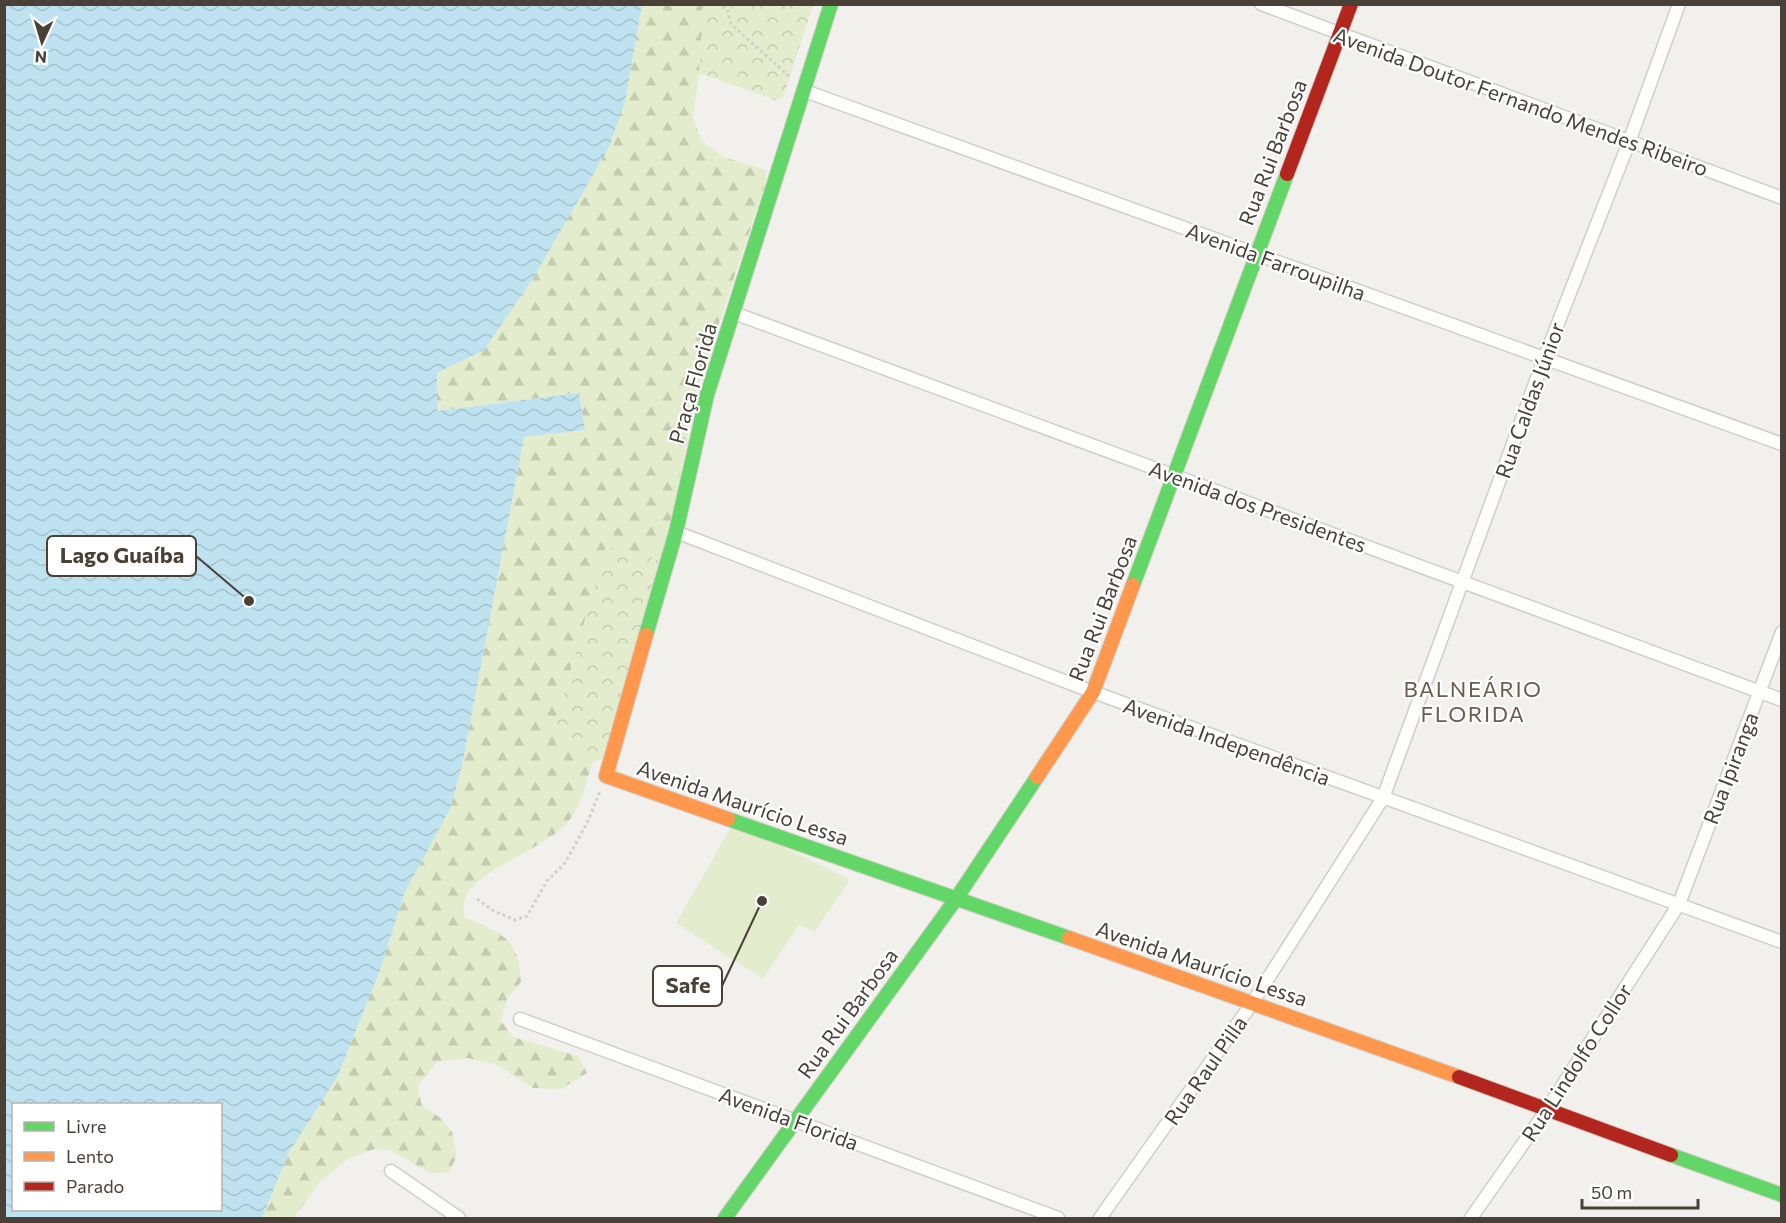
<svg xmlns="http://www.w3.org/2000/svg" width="1786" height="1223" font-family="Commissioner,sans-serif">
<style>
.green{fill:#e3eccd}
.forest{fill:url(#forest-firs)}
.park{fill:url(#park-crowns)}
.water{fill:url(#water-waves);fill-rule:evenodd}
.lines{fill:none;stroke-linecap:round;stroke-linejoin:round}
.street-casing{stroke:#d0cdca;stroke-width:15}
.fast-casing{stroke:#d3cdc5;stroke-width:16}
.slow-casing{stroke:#d3cdc5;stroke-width:16}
.jam-casing{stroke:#d3cdc5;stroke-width:16}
.path{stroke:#d2d0cb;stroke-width:3;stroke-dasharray:3 3;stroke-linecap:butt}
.street{stroke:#fdfdfc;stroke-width:12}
.fast{stroke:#63d668;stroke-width:14}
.slow{stroke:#ff974d;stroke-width:14}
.jam{stroke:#b3261e;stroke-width:14}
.labels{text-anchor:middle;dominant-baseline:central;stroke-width:4.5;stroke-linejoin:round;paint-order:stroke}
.street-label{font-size:21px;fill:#494038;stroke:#fff}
.neighbourhood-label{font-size:22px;letter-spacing:1.5px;fill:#6b5c4f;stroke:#fff}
.leader{fill:none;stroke:#494038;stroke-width:2}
.callout-dot{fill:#494038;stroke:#fff;stroke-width:2}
.callout{fill:#fff;stroke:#494038;stroke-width:2}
.callout-label{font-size:22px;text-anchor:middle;font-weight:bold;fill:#494038}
</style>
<defs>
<pattern id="forest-firs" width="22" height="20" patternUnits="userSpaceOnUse" patternTransform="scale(1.5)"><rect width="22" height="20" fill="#e3eccd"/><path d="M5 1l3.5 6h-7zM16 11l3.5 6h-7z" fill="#c4cbb1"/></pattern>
<pattern id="park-crowns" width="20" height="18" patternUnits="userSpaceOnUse" patternTransform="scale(1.5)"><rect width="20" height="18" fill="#e3eccd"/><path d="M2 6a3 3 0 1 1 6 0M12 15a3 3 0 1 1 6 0" fill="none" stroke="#c4cbb1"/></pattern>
<pattern id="water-waves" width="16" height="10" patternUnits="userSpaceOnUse" patternTransform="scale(1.5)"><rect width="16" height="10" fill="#bee2ef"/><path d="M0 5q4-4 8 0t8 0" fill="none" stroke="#a5c3ce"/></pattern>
</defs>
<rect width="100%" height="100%" fill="#f2f0ed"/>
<path class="green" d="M734,822L850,880L815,931L799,925L763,979L676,923Z"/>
<path class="forest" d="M642,5H703L699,73L693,118L701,140L723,157L766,170L765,184L697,390L663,562L606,546L553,732L592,762C587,782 583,800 571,818C549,849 475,869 465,899C463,904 464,911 464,917C501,933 519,937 521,982L507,999L501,1021L513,1037L578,1056L587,1073L561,1089L533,1088L497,1065L468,1058L437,1062L417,1087L422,1105L443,1120L452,1132L457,1156L449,1172L430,1173L390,1150L375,1149L348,1159L320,1181L294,1218H262L289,1152L337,1078L382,965L404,894L450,809L462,766L524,437L585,430L579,393L437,411V373L484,350L532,280L625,102Z"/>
<path class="park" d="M703,5H813L783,97L775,100L699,73Z
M606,546L663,562L607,758L592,762L553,732Z"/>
<path class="water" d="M5,4L642,5L625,102L609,147L532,280L484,350L437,373V411L579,393L585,430L524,437L462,766L450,809L404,894L382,965L337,1078L289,1152L262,1218H5ZM14,1104H220V1210H14Z"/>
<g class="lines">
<g class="street-casing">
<path id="street" d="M1261,4L1782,198
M805,91L1782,444
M734,313L1782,700
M676,532L1093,692L1782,942
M520,1019L1058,1218
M391,1171L459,1218
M1100,1218L1253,1002L1383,798L1544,359L1629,142L1679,4
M1471,1218L1546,1111L1679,904L1782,632"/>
</g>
<g class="fast-casing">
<path id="fast" d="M1133,585L1287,174
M646,635L676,532L707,395L831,4
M728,819L1069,938
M1671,1155L1782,1195
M725,1218L956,899L1037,777"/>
</g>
<g class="slow-casing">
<path id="slow" d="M646,635L606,776L728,819
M1037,777L1093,692L1133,585
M1069,938L1459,1077"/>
</g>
<g class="jam-casing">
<path id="jam" d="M1287,174L1351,4
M1459,1077L1671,1155"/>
</g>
<path class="path" d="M726,4L731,24L791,78
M477,899L494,911L515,920L527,916L547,881L565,863L588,821L600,791"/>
<use href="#street" class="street"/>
<use href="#fast" class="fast"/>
<use href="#slow" class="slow"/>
<use href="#jam" class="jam"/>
</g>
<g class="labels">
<g class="street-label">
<text transform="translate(1521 101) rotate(20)">Avenida Doutor Fernando Mendes Ribeiro</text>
<text transform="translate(1272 152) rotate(-69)">Rua Rui Barbosa</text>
<text transform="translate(1276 261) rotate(20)">Avenida Farroupilha</text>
<text transform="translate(692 383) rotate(-74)">Praça Florida</text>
<text transform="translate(1529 400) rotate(-70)">Rua Caldas Júnior</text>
<text transform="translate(1258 506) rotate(20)">Avenida dos Presidentes</text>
<text transform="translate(1102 608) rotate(-69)">Rua Rui Barbosa</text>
<text transform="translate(1227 741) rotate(20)">Avenida Independência</text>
<text transform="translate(1730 768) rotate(-69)">Rua Ipiranga</text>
<text transform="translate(743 802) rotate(19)">Avenida Maurício Lessa</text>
<text transform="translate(1202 963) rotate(19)">Avenida Maurício Lessa</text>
<text transform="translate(847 1013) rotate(-54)">Rua Rui Barbosa</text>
<text transform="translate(1576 1062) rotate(-57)">Rua Lindolfo Collor</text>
<text transform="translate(1205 1070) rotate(-55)">Rua Raul Pilla</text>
<text transform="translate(789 1118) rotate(20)">Avenida Florida</text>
</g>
<g class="neighbourhood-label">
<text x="1473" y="688">BALNEÁRIO<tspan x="1473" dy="25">FLORIDA</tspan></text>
</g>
</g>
<path class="leader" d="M249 601L196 556M762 901L722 986"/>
<g class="callout-dot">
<circle cx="249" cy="601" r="6"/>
<circle cx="762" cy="901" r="6"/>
</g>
<g class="callout">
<rect x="47" y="536" width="149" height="40" rx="6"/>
<rect x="653" y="966" width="69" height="40" rx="6"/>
</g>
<g class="callout-label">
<text x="122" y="563">Lago Guaíba</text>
<text x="688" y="993">Safe</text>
</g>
<rect width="1786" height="1223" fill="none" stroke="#494038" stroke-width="12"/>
<rect x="12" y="1103" width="210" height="108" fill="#ffffff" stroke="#b6b3af" stroke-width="1.5"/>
<rect x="24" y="1122" width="30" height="9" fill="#63d668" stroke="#b6b3af" stroke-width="1.5"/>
<text x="66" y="1133" font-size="18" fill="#494038">Livre</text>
<rect x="24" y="1152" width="30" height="9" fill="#ff974d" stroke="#b6b3af" stroke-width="1.5"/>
<text x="66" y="1163" font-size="18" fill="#494038">Lento</text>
<rect x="24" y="1182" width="30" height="9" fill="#b3261e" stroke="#b6b3af" stroke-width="1.5"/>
<text x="66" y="1193" font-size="18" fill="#494038">Parado</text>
<g transform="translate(42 42) rotate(184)" stroke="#ffffff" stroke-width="4.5" paint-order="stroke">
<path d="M0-4.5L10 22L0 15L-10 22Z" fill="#494038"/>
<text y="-9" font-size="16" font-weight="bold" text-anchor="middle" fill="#494038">N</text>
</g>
<path d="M1582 1199v9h116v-9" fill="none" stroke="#494038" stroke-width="3"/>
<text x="1591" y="1199" font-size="18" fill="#494038" stroke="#ffffff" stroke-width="4.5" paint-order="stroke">50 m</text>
</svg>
